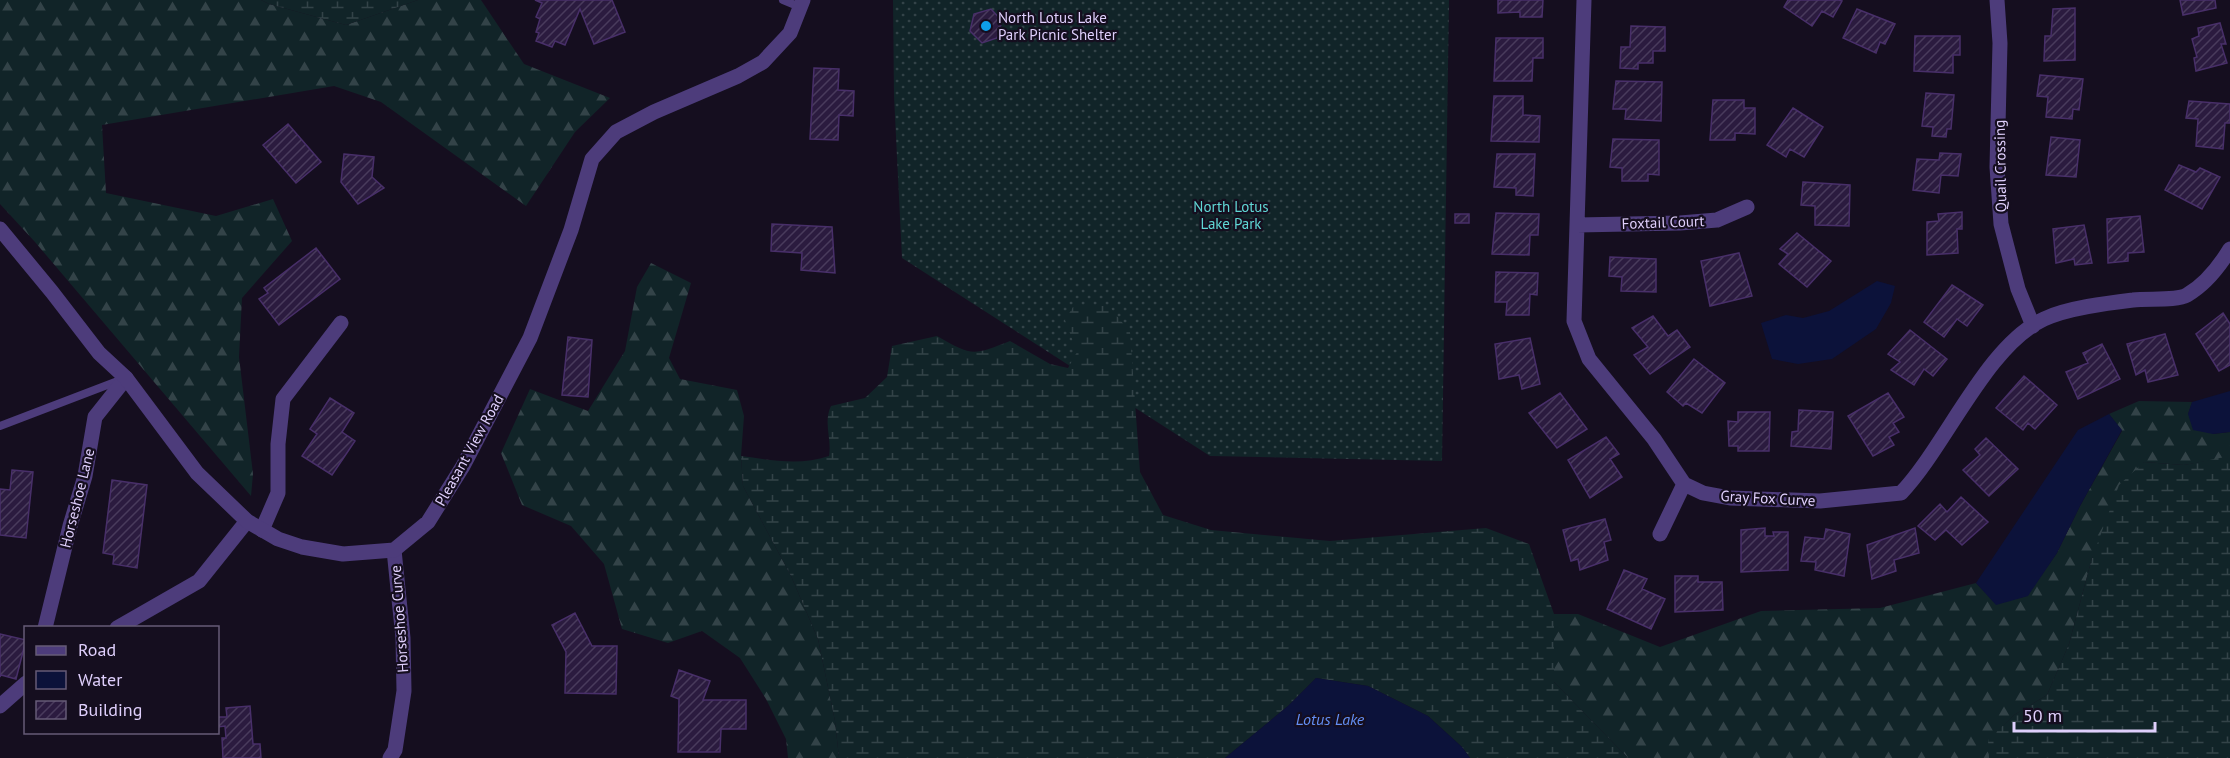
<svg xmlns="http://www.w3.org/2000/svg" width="2230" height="758" font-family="'PT Sans',sans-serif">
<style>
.grass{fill:url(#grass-dots)}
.forest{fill:url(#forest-firs)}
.wetland{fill:url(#wetland-marsh)}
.water{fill:#0c123a}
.building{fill:url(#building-hatch);stroke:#482f69;stroke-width:1.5}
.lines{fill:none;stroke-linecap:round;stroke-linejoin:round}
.service{stroke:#4d3c7b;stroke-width:8}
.minor{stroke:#4d3c7b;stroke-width:15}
.tertiary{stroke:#4d3c7b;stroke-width:15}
.poi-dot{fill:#0e9fe8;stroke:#150e1f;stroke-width:2}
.labels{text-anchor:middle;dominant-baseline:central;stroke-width:4.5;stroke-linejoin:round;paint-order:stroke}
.poi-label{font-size:15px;fill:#dfcffc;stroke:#150e1f;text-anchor:start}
.street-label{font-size:15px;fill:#dfcffc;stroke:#150e1f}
.park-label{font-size:15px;fill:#60d7d5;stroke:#150e1f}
.water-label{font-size:16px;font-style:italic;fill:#638ff5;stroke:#150e1f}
</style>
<defs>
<pattern id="grass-dots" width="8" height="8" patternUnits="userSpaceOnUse" patternTransform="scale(1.5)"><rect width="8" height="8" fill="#112428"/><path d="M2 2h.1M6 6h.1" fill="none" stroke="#334348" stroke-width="1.8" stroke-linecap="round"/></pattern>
<pattern id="forest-firs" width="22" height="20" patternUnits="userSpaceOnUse" patternTransform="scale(1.5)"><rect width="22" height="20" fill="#112428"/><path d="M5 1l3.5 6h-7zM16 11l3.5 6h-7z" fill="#334348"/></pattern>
<pattern id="wetland-marsh" width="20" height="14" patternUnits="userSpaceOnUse" patternTransform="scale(1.5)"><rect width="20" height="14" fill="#112428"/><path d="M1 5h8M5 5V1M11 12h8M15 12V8" fill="none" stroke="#334348"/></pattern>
<pattern id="building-hatch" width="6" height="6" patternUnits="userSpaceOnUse" patternTransform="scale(1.5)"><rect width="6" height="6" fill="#2b1b3f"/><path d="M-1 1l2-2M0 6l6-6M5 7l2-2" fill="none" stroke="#493b5c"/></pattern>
</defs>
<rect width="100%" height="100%" fill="#150e1f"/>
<path class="grass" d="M893,0H1449L1442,461L1210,456L902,258L894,96Z"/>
<path class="forest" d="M0,0H261L269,4L346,25L418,0H481L524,64L610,98L575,132L526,206L381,102L334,86L102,125L106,193L216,216L273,199L292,241L242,298L239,357L253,474L251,496L35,242L0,204Z
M651,263L691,283L669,358L680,379L737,390L744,416L741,456L743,486L791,576L818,639L835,721L839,758H788L786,739L766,699L740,658L702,631L668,643L622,629L604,564L571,526L522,505L501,453L530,389L588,411L625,351L637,287Z
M2139,401L2192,402L2188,414L2213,434L2230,432V457L2184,465L2144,462L2092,558L2069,644L2047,695L2014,715L1989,740V758H1628L1554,682V614H1578L1660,647L1761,611L1880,608L1976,583L1996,604L2027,596L2057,553L2080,506L2122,431L2109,414Z"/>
<path class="wetland" d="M261,0H418L346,25L269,4Z
M1108,305L1130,332L1140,472L1163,515L1211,530L1330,541L1486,528L1529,544L1554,614V682L1628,758H1470L1462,747L1428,716L1368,686L1316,678L1288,706L1225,758H839L835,721L818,639L791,576L743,486L741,456C771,460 800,466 829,456C832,438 823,423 831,406L865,398L887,377L892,346L937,336C972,356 972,356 1010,341L1050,364L1068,368L1077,352L1065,320L1073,307Z
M2230,456V758H1989L1988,740L2014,715L2047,695L2069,644L2092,558L2119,485L2144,462L2184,465Z"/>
<path class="water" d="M1877,281L1895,286L1891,303L1876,329L1832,359L1798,364L1772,359L1761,323L1786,315L1803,318L1829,311Z
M2230,391V432L2213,434L2193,430L2188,414L2192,402Z
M2109,414L2122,430L2080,506L2057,553L2028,596L1996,605L1976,583L2078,430Z
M1316,678L1368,686L1428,716L1462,747L1470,758H1225L1288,706Z"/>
<path class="building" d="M535,0H612L625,32L594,44L580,9L565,45L555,41L552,47L536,41L539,33L536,32L540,19L536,17L542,3Z
M1498,0H1543L1542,17H1520V12L1498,13Z
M1788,0H1839L1842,1L1833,17L1822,11L1812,26L1784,7Z
M2180,0H2215L2216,8L2183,15Z
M2075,8V60L2044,61L2045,36H2051L2053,9Z
M991,9L1002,21L997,38L982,43L970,31L974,14Z
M1857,9L1895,24L1885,44L1880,42L1876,53L1843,38Z
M2220,23L2226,44H2221L2227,63L2196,71L2194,58L2197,57L2192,39L2199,36L2198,28Z
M1631,26L1665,27V51H1653V63H1638V69L1620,68L1621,47H1630Z
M1915,36H1960V55H1953V73L1914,71Z
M1496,38H1543V58H1533L1532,81H1494Z
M814,68L839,69L838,90L854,91L853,116L839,115L838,140L810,139Z
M2040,75L2083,79L2079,110L2073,109L2072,119L2046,117L2048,97L2037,96Z
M1616,81L1662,82L1661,121L1625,119L1626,109H1613Z
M1926,93L1954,95L1951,129H1947L1946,137L1932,136L1933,127L1922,126Z
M1494,96H1523V115L1540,116L1539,142L1491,141Z
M1713,100H1744V108H1755V134L1735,133V140H1710Z
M2189,101L2230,104V123H2225L2223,149L2196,146L2198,119L2186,118Z
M1793,108L1823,127L1804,157L1790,149L1786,157L1767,145Z
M288,124L321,162L296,183L263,145Z
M2051,137L2080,140L2076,177L2046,175Z
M1613,139L1659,140V175L1648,174V181H1622V168L1610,167Z
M1940,153L1961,154L1958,176L1941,175L1939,193L1913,190L1917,159L1939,160Z
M344,154L374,157L372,177L384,188L358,204L341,182Z
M1497,154H1535L1533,196L1516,195V188L1494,187Z
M2179,165L2196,172L2200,168L2220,177L2202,209L2165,190Z
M1803,182L1850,185L1849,226L1815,225V206L1801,205Z
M1962,212V229H1957L1958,253L1927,255V222L1939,221L1938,214Z
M1496,213L1539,214L1538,235H1530L1529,255L1492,254Z
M1455,214H1469V223H1455Z
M2140,216L2144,252L2128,253V261L2108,263L2107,219Z
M772,224L832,227L835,273L801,270L802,253L771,251Z
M2084,225L2092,263L2075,265L2074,259L2056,263L2053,229Z
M1797,233L1831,261L1807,287L1779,264L1788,254L1780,249Z
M316,248L340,279L279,325L259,299L268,293L264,288Z
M1739,253L1752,296L1710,306L1701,261Z
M1610,257L1656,259V292L1621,291L1622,277L1609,276Z
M1496,272L1538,273L1537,295L1530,294L1529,315H1506L1507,302H1495Z
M1952,285L1983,305L1967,326L1957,319L1944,337L1924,322Z
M2223,313L2230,324V365L2219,371L2196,334Z
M1653,316L1668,336L1677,330L1690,347L1650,374L1634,355L1648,347L1632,328Z
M1910,330L1947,359L1933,376L1924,369L1914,385L1891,370L1900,362L1888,354Z
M2165,334L2178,375L2148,382L2145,370L2136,375L2127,344Z
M568,337L592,340L588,397L562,395Z
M1530,338L1540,384L1522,389L1519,375L1499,379L1495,344Z
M2102,344L2120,379L2078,399L2066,372L2088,363L2083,353Z
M1694,359L1725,383L1702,413L1686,403L1683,406L1667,392Z
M2024,376L2057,405L2035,429L2028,423L2023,430L1996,408Z
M1560,393L1587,429L1557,448L1529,413Z
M1888,393L1904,417L1893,423L1899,432L1889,437L1894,445L1873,456L1848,416Z
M330,398L354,413L342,432L355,441L332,475L302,456L317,434L310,429Z
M1799,410L1833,412L1831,449L1791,446L1792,432L1798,431Z
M1738,412H1770L1769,451H1738V446H1729L1728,421L1738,422Z
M1606,437L1619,454L1610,459L1622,477L1590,498L1568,460Z
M1986,438L2018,469L1989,496L1963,470L1980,455L1975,449Z
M12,470L33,472L26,538L0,535V489L10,490Z
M112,480L147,485L137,568L113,564L114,555L103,553Z
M1961,497L1988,522L1962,545L1946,530L1935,540L1918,526L1940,504L1947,512Z
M1605,519L1611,540L1604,542L1608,560L1580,570L1578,559L1571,561L1563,530Z
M1765,528V536H1774L1773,532H1788V570L1741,572V530Z
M1915,528L1919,553L1894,560L1896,571L1872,579L1867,545Z
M1826,529L1850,534L1844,576L1815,570L1816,562L1801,561L1805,537L1824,539Z
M1624,570L1647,579L1642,589L1665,599L1651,629L1607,609Z
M1675,576H1698V582H1722L1723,610L1675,612Z
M575,613L592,646H617L616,694L565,693L566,652L552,625Z
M0,634L26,640L16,679L1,675L0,677Z
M679,670L710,681L703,700H746V729H721L720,752H678L679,699L671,696Z
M250,706L253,744H260L261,758H223L222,738H226L225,726L218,727V717H227L226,708Z"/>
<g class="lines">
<path class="service" d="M783,0L800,7
M0,426L123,379"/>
<path class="minor" d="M1584,0L1574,321L1589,359L1654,439L1684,484L1703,493L1730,498L1820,501L1901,493C1946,446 1986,346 2044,319C2067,308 2108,303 2133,300C2147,298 2177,301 2187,295C2206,284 2219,267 2230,249
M1997,0L2000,43L1997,167L2001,224L2018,289L2033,326
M1577,225L1680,223L1717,220L1747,207
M262,530L278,493V444L283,399L341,323
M1660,534L1684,484
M45,628L70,526L85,476L95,417L126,378
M117,628L199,581L247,521
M0,706L26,683
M390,758L395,750L404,691L403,638L394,550"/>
<path class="tertiary" d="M0,229L52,292L99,353L126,378L197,473L247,521L278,539L302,547L343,554L394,550L428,522L463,466L530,338L571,230L592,159L616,132L654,112L738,76L763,62L790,33L803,0"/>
</g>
<circle class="poi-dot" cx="986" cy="26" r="6"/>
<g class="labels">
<g class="poi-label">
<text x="998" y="17">North Lotus Lake<tspan x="998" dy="17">Park Picnic Shelter</tspan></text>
</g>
<g class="street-label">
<text transform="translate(2000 166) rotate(-91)">Quail Crossing</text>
<text transform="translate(1663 222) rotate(-2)">Foxtail Court</text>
<text transform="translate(469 450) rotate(-61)">Pleasant View Road</text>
<text transform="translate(77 498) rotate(-76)">Horseshoe Lane</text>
<text transform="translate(1768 498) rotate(3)">Gray Fox Curve</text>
<text transform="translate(399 619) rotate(-94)">Horseshoe Curve</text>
</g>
<g class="park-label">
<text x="1231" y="206">North Lotus<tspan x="1231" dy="17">Lake Park</tspan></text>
</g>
<g class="water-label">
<text x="1330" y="719">Lotus Lake</text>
</g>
</g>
<rect x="24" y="626" width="195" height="108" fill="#150e1f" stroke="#665b77" stroke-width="1.5"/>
<rect x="36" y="646" width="30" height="9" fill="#4d3c7b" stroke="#665b77" stroke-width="1.5"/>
<text x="78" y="656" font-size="18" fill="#dfcffc">Road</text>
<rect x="36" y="671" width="30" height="18" fill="#0c123a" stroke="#665b77" stroke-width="1.5"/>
<text x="78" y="686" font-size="18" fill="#dfcffc">Water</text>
<rect x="36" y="701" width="30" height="18" fill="url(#building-hatch)" stroke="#665b77" stroke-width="1.5"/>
<text x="78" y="716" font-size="18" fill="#dfcffc">Building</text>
<path d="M2014 722v9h141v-9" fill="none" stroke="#dfcffc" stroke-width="3"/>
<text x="2023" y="722" font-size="18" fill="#dfcffc" stroke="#150e1f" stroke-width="4.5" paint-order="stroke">50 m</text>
</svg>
